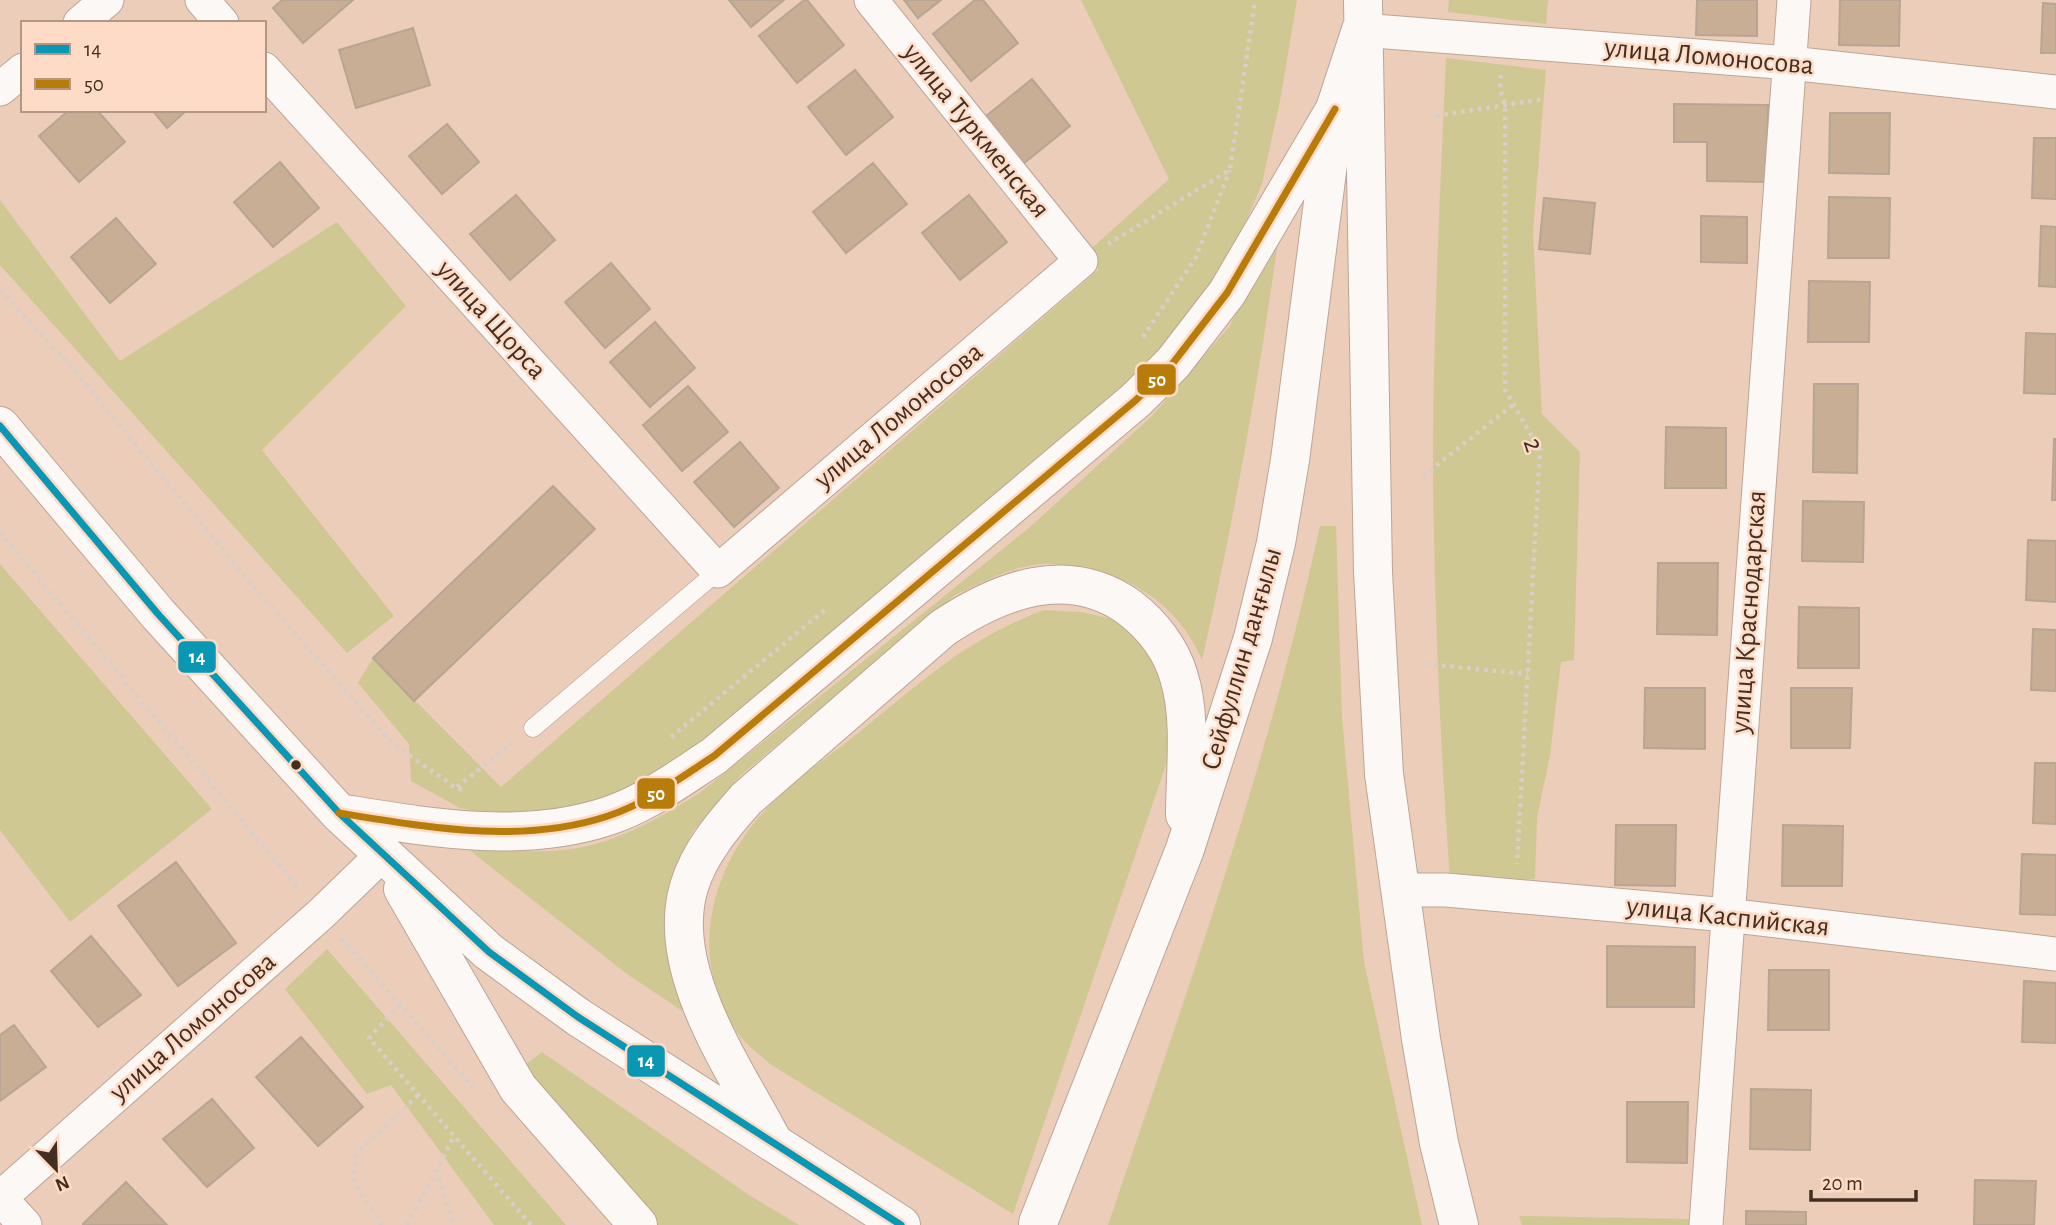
<svg xmlns="http://www.w3.org/2000/svg" width="2056" height="1225" font-family="'Alegreya Sans',sans-serif">
<style>
.green{fill:#d0c892}
.building{fill:#c7ae95;stroke:#b9a593;stroke-width:2}
.lines{fill:none;stroke-linecap:round;stroke-linejoin:round}
.service-casing{stroke:#bca596;stroke-width:19}
.minor-casing{stroke:#bca596;stroke-width:35}
.secondary-casing{stroke:#bca596;stroke-width:40}
.path{stroke:#d8cfc8;stroke-width:4.5;stroke-dasharray:3.5 5;stroke-linecap:butt}
.service{stroke:#fcf8f5;stroke-width:18}
.minor{stroke:#fcf8f5;stroke-width:33}
.secondary{stroke:#fcf8f5;stroke-width:38}
.bus-1-casing{stroke:#fddbc6;stroke-width:12}
.bus-2-casing{stroke:#fddbc6;stroke-width:12}
.bus-1{stroke:#0a97b4;stroke-width:7}
.bus-2{stroke:#b87c0b;stroke-width:7}
.bus-dot{fill:#432e20;stroke:#fddbc6;stroke-width:2.5}
.labels{text-anchor:middle;dominant-baseline:central;stroke-width:5;stroke-linejoin:round;paint-order:stroke}
.street-label{font-size:28px;fill:#432e20;stroke:#fddbc6}
.line-badge{stroke:#fddbc6;stroke-width:2.5}
.badge-label{font-size:19px;text-anchor:middle;font-weight:bold;fill:#fff}
</style>
<rect width="100%" height="100%" fill="#ebcdba"/>
<path class="green" d="M1081,0H1297L1281,96L1262,184L1230,258L1144,374L727,731L618,801L514,820L460,808L411,781L409,744L358,683L373,658L501,787L1098,270L1093,247L1169,179Z
M1449,0H1548L1546,24L1448,12Z
M1446,58L1546,70L1533,232L1542,414L1580,452L1574,660L1561,662L1550,755L1537,818L1535,879L1450,880C1440,742 1434,605 1433,466C1433,330 1440,194 1446,58Z
M0,200L120,361L337,222L406,306L262,450L394,616L347,653L0,265Z
M1280,227C1260,373 1235,516 1202,660C1178,604 1128,572 1068,566C1060,565 1050,563 1041,564C1010,567 983,582 955,595L740,776L693,831L677,868L669,948L684,1012L627,974L463,845C571,860 609,850 701,792L1030,527L1151,417L1229,327Z
M1320,526H1336L1342,717L1364,962L1422,1225H1108C1186,994 1268,765 1320,526Z
M0,564L212,809L70,922L0,830Z
M1044,610L1081,612L1117,620L1145,646L1165,682L1172,747L1013,1214L770,1064C759,1054 744,1043 736,1031C687,956 710,868 768,807C795,778 832,755 863,729C925,679 967,639 1044,610Z
M327,949L566,1225H494L391,1085L367,1094L285,989Z
M542,1052L749,1195L799,1225H657L522,1067Z
M1519,1216L1690,1219L1689,1225H1522Z"/>
<path class="building" d="M282,0H353L303,43L273,8Z
M729,0H784L751,27Z
M804,0H807L844,45L797,83L759,36Z
M904,0H941L918,18Z
M975,0H983L1018,43L971,81L933,34Z
M1697,0H1757V36L1696,35Z
M1840,0H1900L1899,46L1839,45Z
M2043,3L2056,4V53H2041Z
M413,28L430,85L356,108L339,50Z
M855,70L893,117L846,155L808,107Z
M1032,79L1070,126L1023,164L985,117Z
M1674,104L1768,105L1767,182L1707,181V142H1674Z
M69,110H97L125,142L79,182L39,136Z
M152,110H187L167,128Z
M1830,113H1890L1889,174L1829,173Z
M447,124L479,162L442,194L409,156Z
M2034,138H2056V199L2032,198Z
M280,162L319,208L273,247L234,202Z
M873,163L907,204L846,253L813,212Z
M516,195L555,240L510,280L470,234Z
M969,195L1007,242L960,280L922,233Z
M1829,197L1890,198L1889,258H1828Z
M1544,198L1595,203L1590,254L1539,249Z
M1701,216L1747,217V263L1701,262Z
M116,218L156,264L110,303L71,257Z
M2041,226L2056,227V287L2039,286Z
M611,263L650,309L605,348L565,302Z
M1809,281L1870,282L1869,342H1808Z
M655,322L695,368L650,407L610,362Z
M2026,333L2056,334V394L2024,393Z
M1814,384H1858L1857,473L1813,472Z
M688,386L728,432L682,471L643,425Z
M1666,427L1726,428V488H1665Z
M2054,439H2056V500H2052Z
M740,442L779,488L734,527L694,482Z
M553,486L595,529L414,701L373,658Z
M1803,501L1864,502L1863,562L1802,561Z
M2028,540L2056,541V602L2026,600Z
M1658,563H1718L1717,635L1657,634Z
M1799,607L1859,608V668H1798Z
M2033,629L2056,630V691L2031,690Z
M1645,688H1705V749L1644,748Z
M1791,688H1852L1850,748H1791Z
M2035,763H2056V824L2033,823Z
M1616,825H1676L1675,886L1615,885Z
M1783,825L1843,826L1842,886H1782Z
M2022,854L2056,855V915L2020,914Z
M176,862L236,943L178,986L118,906Z
M91,936L141,995L98,1027L51,971Z
M1607,946L1695,947L1694,1007H1607Z
M1769,970H1829V1030H1768Z
M2024,981L2056,983V1043L2022,1042Z
M14,1025L46,1067L0,1101V1035Z
M301,1037L363,1107L318,1146L256,1077Z
M1751,1089L1811,1090L1810,1150L1750,1149Z
M212,1099L254,1148L207,1187L163,1139Z
M1627,1102H1688L1687,1163L1627,1162Z
M1975,1180L2036,1181L2034,1225H1974Z
M126,1182L167,1225H83V1224Z
M1746,1211L1806,1212V1225H1746Z"/>
<g class="lines">
<g class="service-casing">
<path id="service" d="M533,728L718,571"/>
</g>
<g class="minor-casing">
<path id="minor" d="M202,0L222,23
M80,23L107,0
M1361,30L1790,63L2056,92
M264,69L718,571L1081,261L871,0
M0,89L23,70
M1400,890H1446L1727,915L2056,954
M0,1198L321,914L383,854
M0,1198L25,1225
M1706,1225L1794,0"/>
</g>
<g class="secondary-casing">
<path id="secondary" d="M1363,0L1373,572L1384,774L1421,1039L1439,1143L1459,1225
M0,426L158,614L339,813L489,952L578,1017L901,1225
M339,813C426,827 521,845 608,816C647,803 680,778 714,756L1136,400L1173,363L1227,293L1335,109
M403,889L518,1088L638,1225
M772,1140C735,1069 664,970 689,887C699,853 723,825 746,799L943,628C1000,590 1068,563 1130,608C1152,625 1171,649 1179,677C1192,719 1185,771 1185,815
M1038,1223L1185,849L1253,638L1276,543L1290,460L1335,109L1361,30"/>
</g>
<path class="path" d="M1501,75L1500,89L1505,105V390L1540,450L1517,864
M1436,116L1543,99
M1108,244L1230,170L1255,0
M0,290L69,364L253,586L392,743L456,788L467,791
M1143,337L1196,257L1230,170
M1423,476L1514,404
M0,532L300,890
M1425,664L1528,674
M671,737L826,609
M457,787L513,743
M342,939L473,1087
M400,1005L369,1038L531,1225
M437,1169L454,1225
M382,1225L353,1180L357,1153L418,1095
M407,1225L454,1137"/>
<use href="#service" class="service"/>
<use href="#minor" class="minor"/>
<use href="#secondary" class="secondary"/>
<g class="bus-1-casing">
<path id="bus-1" d="M0,426L158,614L339,813L489,952L578,1017L901,1225"/>
</g>
<g class="bus-2-casing">
<path id="bus-2" d="M339,813C426,827 521,845 608,816C647,803 680,778 714,756L1136,400L1173,363L1227,293L1335,109"/>
</g>
<use href="#bus-1" class="bus-1"/>
<use href="#bus-2" class="bus-2"/>
</g>
<circle class="bus-dot" cx="296" cy="765" r="6"/>
<g class="labels">
<g class="street-label">
<text transform="translate(1709 57) rotate(5)">улица Ломоносова</text>
<text transform="translate(976 131) rotate(51)">улица Туркменская</text>
<text transform="translate(491 320) rotate(48)">улица Щорса</text>
<text transform="translate(899 416) rotate(-40)">улица Ломоносова</text>
<text transform="translate(1533 445) rotate(71)">2</text>
<text transform="translate(1749 612) rotate(-86)">улица Краснодарская</text>
<text transform="translate(1242 659) rotate(-74)">Сейфуллин даңғылы</text>
<text transform="translate(1728 917) rotate(6)">улица Каспийская</text>
<text transform="translate(193 1027) rotate(-41)">улица Ломоносова</text>
</g>
</g>
<g class="line-badge">
<rect x="1136" y="363" width="41" height="33" rx="7" fill="#b87c0b"/>
<rect x="177" y="640" width="40" height="34" rx="7" fill="#0a97b4"/>
<rect x="636" y="777" width="40" height="33" rx="7" fill="#b87c0b"/>
<rect x="626" y="1044" width="40" height="34" rx="7" fill="#0a97b4"/>
</g>
<g class="badge-label">
<text x="1157" y="386">50</text>
<text x="197" y="663">14</text>
<text x="656" y="800">50</text>
<text x="646" y="1067">14</text>
</g>
<rect x="21" y="21" width="245" height="91" fill="#fddbc6" stroke="#b39684" stroke-width="2"/>
<rect x="35" y="44" width="35" height="10" fill="#0a97b4" stroke="#b39684" stroke-width="2"/>
<text x="84" y="56" font-size="21" fill="#432e20">14</text>
<rect x="35" y="79" width="35" height="10" fill="#b87c0b" stroke="#b39684" stroke-width="2"/>
<text x="84" y="91" font-size="21" fill="#432e20">50</text>
<g transform="translate(56 1169) rotate(157)" stroke="#fddbc6" stroke-width="5" paint-order="stroke">
<path d="M0-5L12 26L0 18L-12 26Z" fill="#432e20"/>
<text y="-10" font-size="19" font-weight="bold" text-anchor="middle" fill="#432e20">N</text>
</g>
<path d="M1811 1190v10h105v-10" fill="none" stroke="#432e20" stroke-width="3.5"/>
<text x="1822" y="1190" font-size="21" fill="#432e20" stroke="#fddbc6" stroke-width="5" paint-order="stroke">20 m</text>
</svg>
